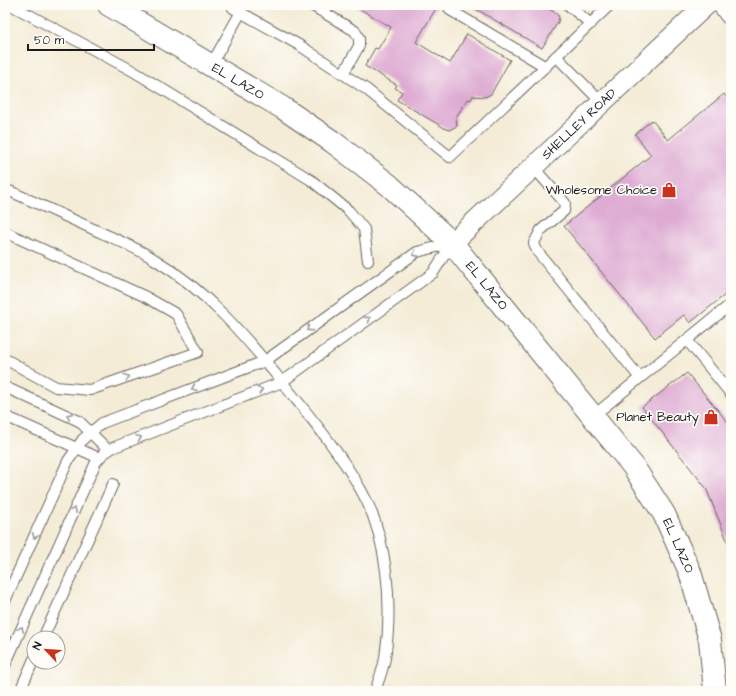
<svg xmlns="http://www.w3.org/2000/svg" width="736" height="696" font-family="'Architects Daughter',sans-serif">
<style>
.building{fill:#deabd3}
.lines{fill:none;stroke-linecap:round;stroke-linejoin:round}
.lane-casing{stroke:#68655d;stroke-width:12}
.street-casing{stroke:#68655d;stroke-width:22}
.secondary-casing{stroke:#68655d;stroke-width:24}
.primary-casing{stroke:#68655d;stroke-width:24}
.lane{stroke:#fff;stroke-width:10}
.street{stroke:#fff;stroke-width:20}
.secondary{stroke:#fff;stroke-width:22}
.primary{stroke:#fff;stroke-width:22}
.oneway{stroke:#999}
.labels{text-anchor:middle;dominant-baseline:central;stroke-width:3.5;stroke-linejoin:round;paint-order:stroke}
.street-label{font-size:13px;fill:#1c1c1c;stroke:#fdfcf7}
.poi-label{font-size:13px;fill:#1c1c1c;stroke:#fdfcf7;text-anchor:end}
</style>
<rect width="100%" height="100%" fill="#fdfcf7"/>
<filter id="ink" filterUnits="userSpaceOnUse"><feTurbulence type="fractalNoise" baseFrequency=".025" numOctaves="2"/><feDisplacementMap in="SourceGraphic" scale="8" xChannelSelector="R" yChannelSelector="G"/><feConvolveMatrix kernelMatrix="1 2 1 2 8 2 1 2 1" color-interpolation-filters="sRGB"/></filter>
<filter id="wash" filterUnits="userSpaceOnUse"><feTurbulence type="fractalNoise" baseFrequency=".012" numOctaves="4" result="noise"/><feDisplacementMap in="SourceGraphic" scale="16" xChannelSelector="R" yChannelSelector="G"/><feGaussianBlur stdDeviation="0.9" result="paint"/><feColorMatrix in="noise" values="0 0 0 0 0 0 0 0 0 0 0 0 0 0 0 0 0 1.4 0 .05"/><feComposite in="paint" operator="in"/></filter>
<g filter="url(#wash)">
<rect width="100%" height="100%" fill="#f4ecd7"/>
<g id="blocks">
<path class="building" d="M353,5H438L416,42L450,63L467,34L510,60L491,94L485,97L473,96L471,100L468,99L456,117L457,126L449,130L446,129L397,100L402,92L395,88L397,85L365,66L375,48L378,49L391,27Z
M469,5H542L556,13L559,17L558,22L542,48Z
M724,94L731,103V290L690,323L684,315L655,338L564,226L651,155L635,134L652,120L668,140Z
M687,373L731,426V550L706,488L642,407Z"/>
</g>
</g>
<g filter="url(#ink)">
<use href="#blocks" fill-opacity="0" stroke="#68655d" stroke-width="1"/>
<g class="lines">
<g class="lane-casing">
<path id="lane" d="M11,5L133,71L311,180L349,211L364,229L368,261
M235,5L233,8L299,45L366,89L450,157L610,5
M311,5L355,31L359,38V46L343,74
M448,5L450,10L546,67
M568,5L591,24
M556,56L602,103
M211,65L241,12
M533,167L565,203L564,211L541,230L534,243L537,251L640,378
M5,189C34,202 63,215 93,229C113,238 135,247 154,259C206,290 245,336 282,382C310,417 339,451 361,490C388,537 393,606 385,658C383,669 379,680 375,691
M5,232L146,297L176,314L198,352L90,390L56,387L5,359
M687,340L731,394
M5,387L79,421L108,450
M5,416L99,458
M593,416L731,304
M5,601L68,461L83,439L102,423L265,361L417,252L452,243
M43,638L113,484
M5,665L96,462L103,454L112,448L282,382L433,273L452,243
M20,691L34,659"/>
</g>
<g class="street-casing">
<g id="street">
<path id="s1" d="M452,243L706,5"/>
</g>
</g>
<g class="secondary-casing">
<g id="secondary">
<path id="s2" d="M109,5L283,108L333,142L389,185L452,243L633,466L664,514L690,572L710,640L715,691"/>
</g>
</g>
<g class="primary-casing">
<path id="primary" d="M724,5L731,14"/>
</g>
<use href="#lane" class="lane"/>
<use href="#street" class="street"/>
<use href="#secondary" class="secondary"/>
<use href="#primary" class="primary"/>
</g>
<defs><path id="oneway-chevron" d="M-2-3.5L2.5 0L-2 3.5" fill="none" stroke-width="1.6" stroke-linecap="round" stroke-linejoin="round"/></defs>
<g class="oneway">
<use href="#oneway-chevron" transform="translate(415 254) rotate(151)"/>
<use href="#oneway-chevron" transform="translate(368 319) rotate(-36)"/>
<use href="#oneway-chevron" transform="translate(309 329) rotate(144)"/>
<use href="#oneway-chevron" transform="translate(127 377) rotate(-20)"/>
<use href="#oneway-chevron" transform="translate(194 388) rotate(159)"/>
<use href="#oneway-chevron" transform="translate(260 390) rotate(-21)"/>
<use href="#oneway-chevron" transform="translate(69 416) rotate(-156)"/>
<use href="#oneway-chevron" transform="translate(139 438) rotate(-21)"/>
<use href="#oneway-chevron" transform="translate(74 510) rotate(-66)"/>
<use href="#oneway-chevron" transform="translate(35 536) rotate(114)"/>
<use href="#oneway-chevron" transform="translate(21 629) rotate(-66)"/>
</g>
</g>
<defs>
<g id="shop-bare" transform="scale(1.2)"><path d="M-5-2.5h2.3a2.7 3.5 0 0 1 5.4 0H5L5.5 6h-11ZM-1.5-2.5h3a1.5 2.3 0 0 0-3 0Z" fill="#c8321e" stroke="#fdfcf7" stroke-width="2.5" paint-order="stroke"/></g>
</defs>
<g fill-rule="evenodd">
<use href="#shop-bare" x="669" y="190"/>
<use href="#shop-bare" x="711" y="417"/>
</g>
<g class="labels">
<g class="street-label">
<text stroke="none"><textPath href="#s2" startOffset="150">EL LAZO</textPath></text>
<text stroke="none"><textPath href="#s1" startOffset="174">SHELLEY ROAD</textPath></text>
<text stroke="none"><textPath href="#s2" startOffset="474">EL LAZO</textPath></text>
<text stroke="none"><textPath href="#s2" startOffset="798">EL LAZO</textPath></text>
</g>
<g class="poi-label">
<text x="657" y="190">Wholesome Choice</text>
<text x="699" y="417">Planet Beauty</text>
</g>
</g>
<rect width="736" height="696" fill="none" stroke="#fdfcf7" stroke-width="20"/>
<g transform="translate(46 650) rotate(295)"><circle r="19" fill="#fdfcf7" stroke="#a3a29f"/>
<path d="M0-3L7 15L0 10L-7 15Z" fill="#c8321e"/>
<text y="-6" font-size="11" font-weight="bold" text-anchor="middle" fill="#1c1c1c">N</text>
</g>
<path d="M28 44v6h126v-6" fill="none" stroke="#1c1c1c" stroke-width="2"/>
<text x="34" y="44" font-size="12" fill="#1c1c1c" stroke="#fdfcf7" stroke-width="3" paint-order="stroke">50 m</text>
</svg>
